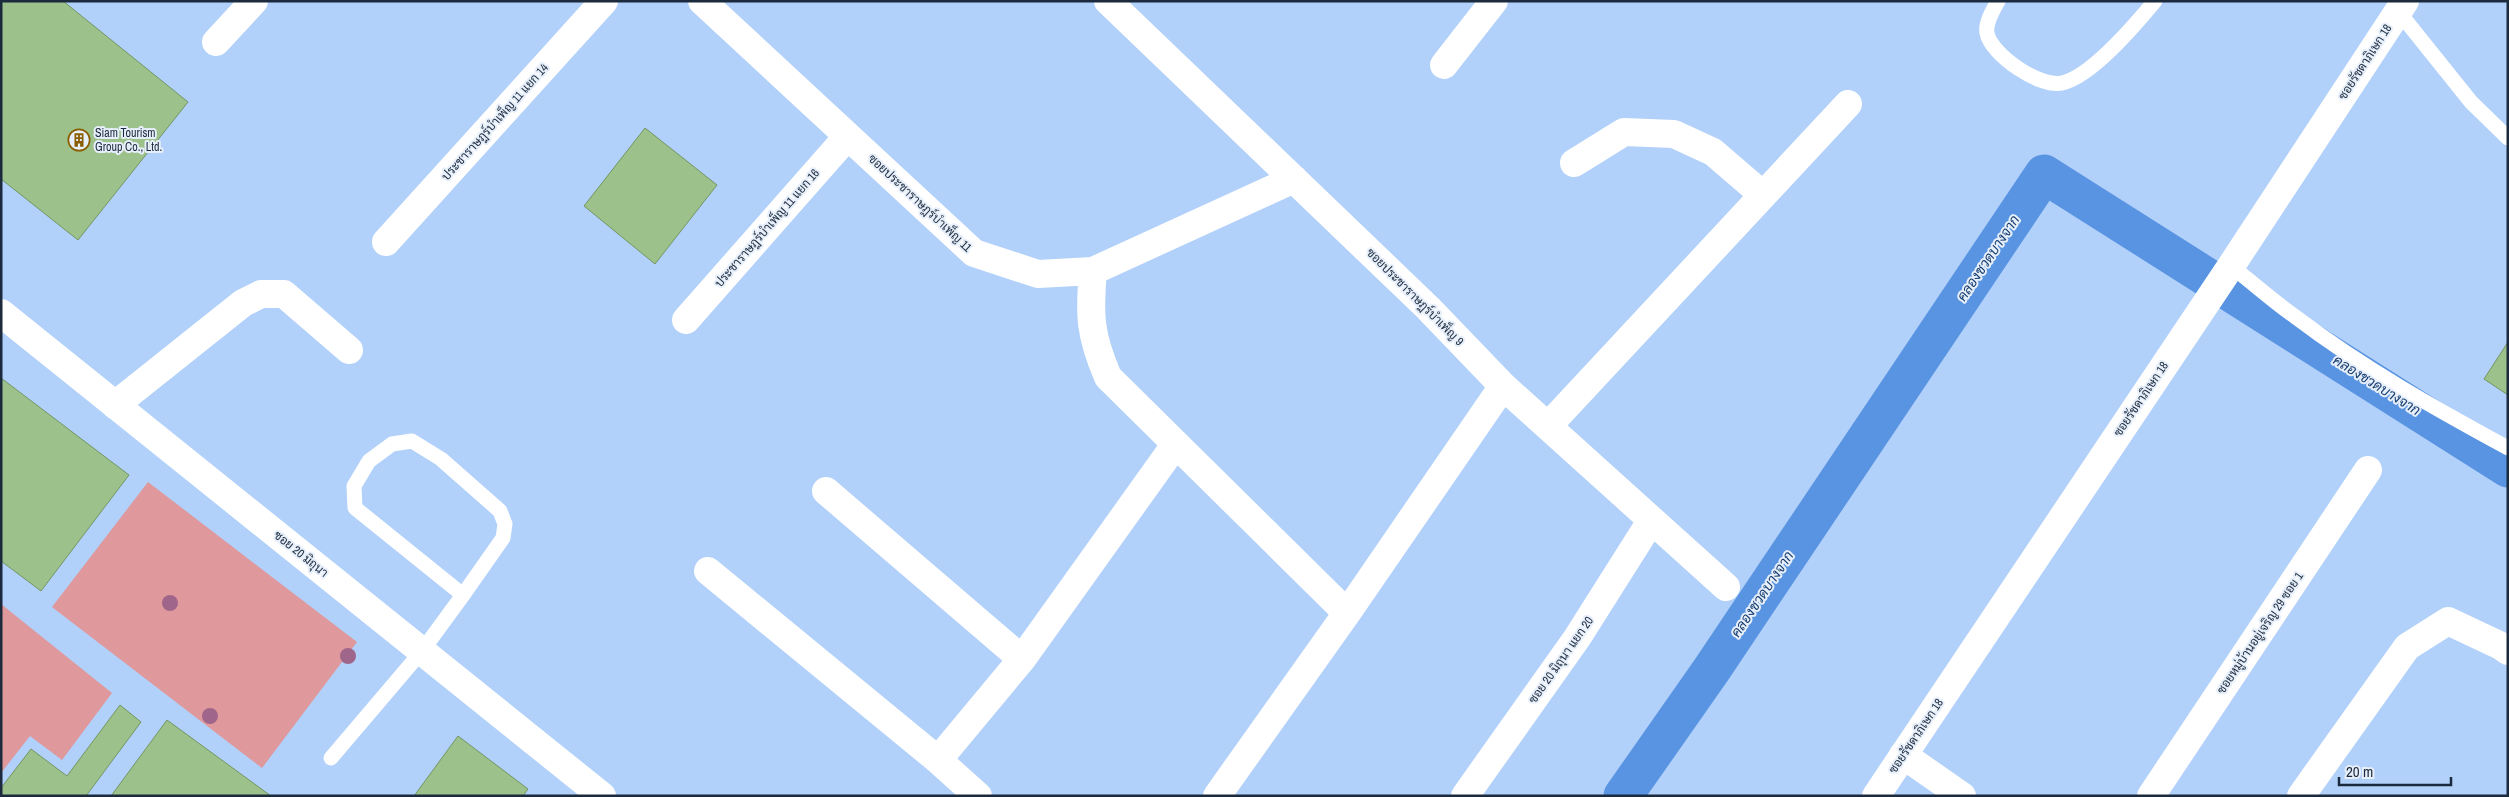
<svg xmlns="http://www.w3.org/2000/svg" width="2509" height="797" font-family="'Archivo Narrow',Sarabun,sans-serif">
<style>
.green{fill:#df989b}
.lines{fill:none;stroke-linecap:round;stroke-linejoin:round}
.canal{stroke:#5994e2;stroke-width:39}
.building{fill:#9cc18b;stroke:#739662}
.lane{stroke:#fff;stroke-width:15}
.street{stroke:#fff;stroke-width:28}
.secondary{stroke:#fff;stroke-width:28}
.tree{fill:#a0658a}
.labels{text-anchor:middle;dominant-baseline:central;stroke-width:4;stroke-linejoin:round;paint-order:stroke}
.street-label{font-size:12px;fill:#1b2a3d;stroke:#e7effa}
.poi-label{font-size:12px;fill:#1b2a3d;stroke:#e7effa;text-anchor:start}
.water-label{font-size:14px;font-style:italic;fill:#153d6f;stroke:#e7effa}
</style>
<rect width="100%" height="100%" fill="#b1d0fa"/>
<path class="green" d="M148,482L357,642L262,768L52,607Z
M1,604L112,693L62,760L30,736L1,773Z"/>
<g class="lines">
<path class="canal" d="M1623,796L1712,669L2044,174L2508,468"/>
</g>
<path class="building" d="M1,1H63L188,102L78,240L1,179Z
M645,128L717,185L655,264L584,206Z
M2508,342V395L2484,379Z
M1,378L129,475L41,591L1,561Z
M120,705L141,722L86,796H1V788L31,749L67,776Z
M167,720L271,796H111Z
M458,736L528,789L523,796H414Z"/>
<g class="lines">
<path class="lane" d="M1998,1C1993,10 1985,23 1987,33C1991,55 2040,88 2062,83C2091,77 2135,25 2155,1
M2398,11L2471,102L2508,138
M2231,266C2253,283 2274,302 2297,318C2363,368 2436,409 2508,448
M331,758L422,651L463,595L503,538L505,524L500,511L441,459L412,441L392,444L369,461L354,486L355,508L463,595"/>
<path class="street" d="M702,1L974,253L1038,274L1093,271L1294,179
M1108,1L1428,308L1503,386L1726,587
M216,42L254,1
M1444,65L1494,1
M1574,163L1624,132L1674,134L1713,152L1763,195
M386,242L604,1
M1093,271C1089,316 1090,335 1108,377L1347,613
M686,320L847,137
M115,405L243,303L261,294H284L349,350
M1548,426L1848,104
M826,491L1022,659
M708,571L938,760L978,796
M1903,755L1962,796
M938,760L1022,659L1175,445
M1217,796L1347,613L1503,386
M1465,796L1577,638L1651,521
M2151,796L2368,470
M2301,796L2407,647L2448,621L2501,646L2508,651"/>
<path class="secondary" d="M1,313L602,796
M1876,796L2231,266L2405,1"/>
</g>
<g class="tree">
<circle cx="170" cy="603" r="8"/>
<circle cx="348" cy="656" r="8"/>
<circle cx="210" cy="716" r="8"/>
</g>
<defs>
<g id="building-ring" transform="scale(1.125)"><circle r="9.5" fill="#e7effa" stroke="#8b5d01" stroke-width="1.5"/><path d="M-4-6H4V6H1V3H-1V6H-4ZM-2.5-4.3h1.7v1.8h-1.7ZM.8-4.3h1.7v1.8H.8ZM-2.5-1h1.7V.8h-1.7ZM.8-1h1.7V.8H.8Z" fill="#8b5d01"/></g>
</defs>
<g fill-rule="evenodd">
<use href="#building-ring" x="79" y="140"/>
</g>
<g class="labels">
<g class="street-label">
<text transform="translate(2365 62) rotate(-57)">ซอยรัชดาภิเษก 18</text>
<text transform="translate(495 122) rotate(-48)">ประชาราษฎร์บำเพ็ญ 11 แยก 14</text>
<text transform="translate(920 203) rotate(43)">ซอยประชาราษฎร์บำเพ็ญ 11</text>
<text transform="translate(767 228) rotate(-49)">ประชาราษฎร์บำเพ็ญ 11 แยก 16</text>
<text transform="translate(1415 297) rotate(45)">ซอยประชาราษฎร์บำเพ็ญ 9</text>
<text transform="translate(2141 399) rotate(-56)">ซอยรัชดาภิเษก 18</text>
<text transform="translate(301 554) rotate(39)">ซอย 20 มิถุนา</text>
<text transform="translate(2260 633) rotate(-56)">ซอยหมู่บ้านอยู่เจริญ 29 ซอย 1</text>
<text transform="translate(1561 660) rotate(-55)">ซอย 20 มิถุนา แยก 20</text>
<text transform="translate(1916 736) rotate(-56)">ซอยรัชดาภิเษก 18</text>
</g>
<g class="poi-label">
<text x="95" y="133">Siam Tourism<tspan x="95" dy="14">Group Co., Ltd.</tspan></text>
</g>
<g class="water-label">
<text transform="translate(1988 258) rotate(-56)">คลองชวดบางจาก</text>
<text transform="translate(2377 385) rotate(32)">คลองชวดบางจาก</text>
<text transform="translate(1762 594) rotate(-56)">คลองชวดบางจาก</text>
</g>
</g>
<rect width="2509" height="797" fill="none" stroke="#1b2a3d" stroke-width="5"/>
<path d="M2339 777v8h112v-8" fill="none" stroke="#1b2a3d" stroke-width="2.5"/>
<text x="2346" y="777" font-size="15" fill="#1b2a3d" stroke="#e7effa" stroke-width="4" paint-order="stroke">20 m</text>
</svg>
